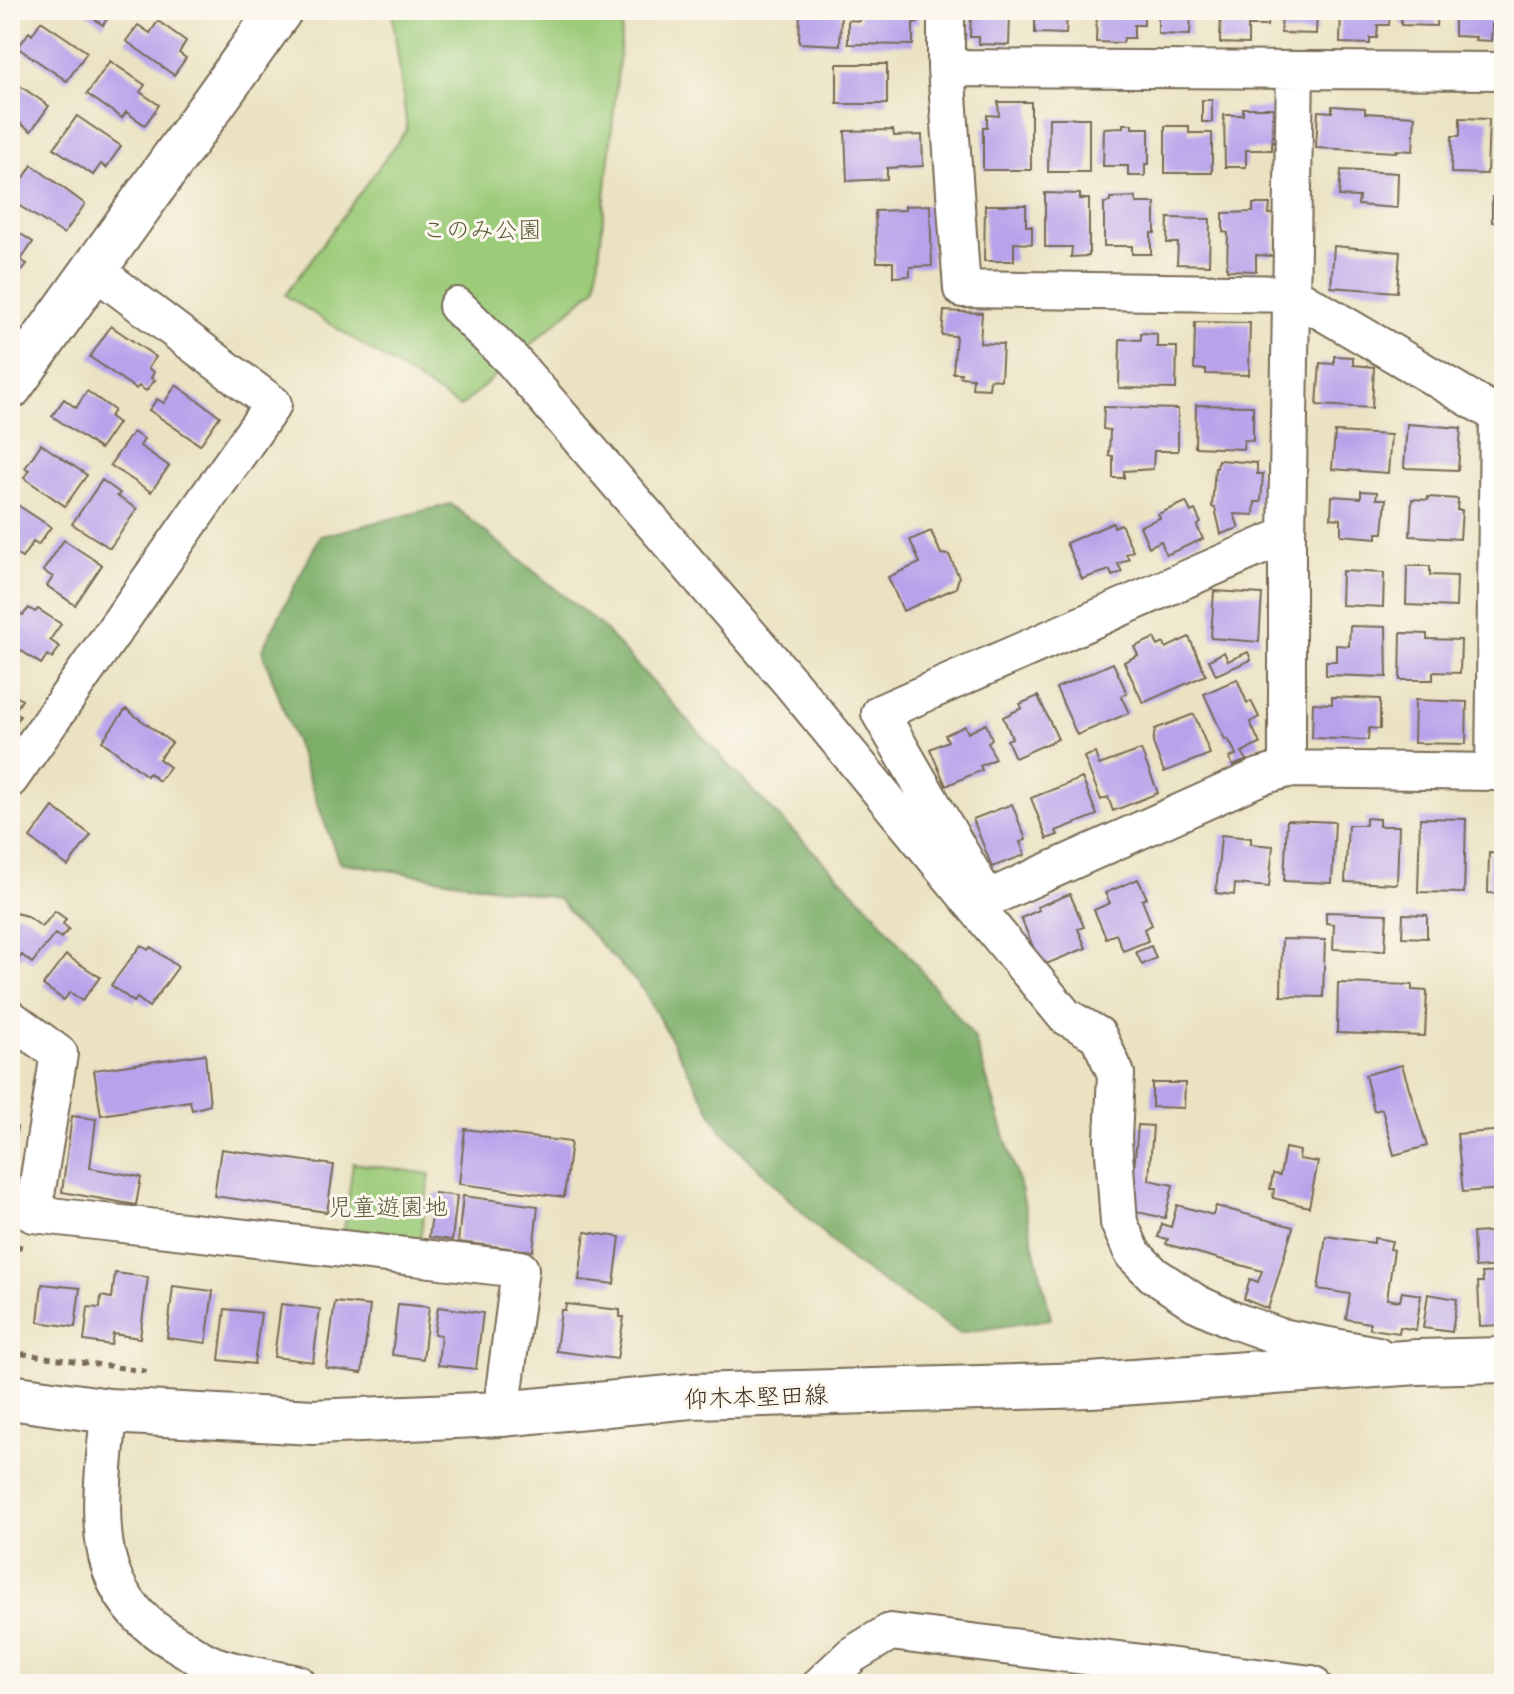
<svg xmlns="http://www.w3.org/2000/svg" width="1514" height="1694" font-family="'Playpen Sans','Klee One',sans-serif">
<style>
.green{fill:#9ccb79;stroke:#6c7a4c;stroke-width:2}
.forest{fill:#7daf69;stroke:#5c6c44;stroke-width:2}
.building{fill:#b7a2eb}
.lines{fill:none;stroke-linecap:round;stroke-linejoin:round}
.street-casing{stroke:#786a57;stroke-width:40}
.secondary-casing{stroke:#786a57;stroke-width:48}
.path{stroke:#786a57;stroke-width:5;stroke-dasharray:6 6;stroke-linecap:butt}
.street{stroke:#fff;stroke-width:36}
.secondary{stroke:#fff;stroke-width:44}
.labels{text-anchor:middle;dominant-baseline:central;stroke-width:6;stroke-linejoin:round;paint-order:stroke}
.park-label{font-size:24px;fill:#585a39;stroke:#fbf7ec}
.street-label{font-size:24px;fill:#3b2a1e;stroke:#fbf7ec}
</style>
<rect width="100%" height="100%" fill="#fbf7ec"/>
<filter id="ink" filterUnits="userSpaceOnUse"><feTurbulence type="fractalNoise" baseFrequency=".0125" numOctaves="2"/><feDisplacementMap in="SourceGraphic" scale="16" xChannelSelector="R" yChannelSelector="G"/><feConvolveMatrix kernelMatrix="1 2 1 2 8 2 1 2 1" color-interpolation-filters="sRGB"/></filter>
<filter id="wash" filterUnits="userSpaceOnUse"><feTurbulence type="fractalNoise" baseFrequency=".006" numOctaves="4" result="noise"/><feDisplacementMap in="SourceGraphic" scale="32" xChannelSelector="R" yChannelSelector="G"/><feGaussianBlur stdDeviation="1.8" result="paint"/><feColorMatrix in="noise" values="0 0 0 0 0 0 0 0 0 0 0 0 0 0 0 0 0 1.4 0 .05"/><feComposite in="paint" operator="in"/></filter>
<g filter="url(#wash)">
<rect width="100%" height="100%" fill="#eae2c1"/>
<path class="green" d="M392,10H624L596,287L460,407L285,295L407,129Z
M353,1163L430,1174L419,1245L343,1238Z"/>
<path class="forest" d="M451,504L600,625L752,790L874,912L974,1037L1021,1189L1051,1319L959,1333L851,1261L722,1132L643,989L557,898L339,862L262,650L320,536Z"/>
<g id="blocks">
<path class="building" d="M82,10H113L103,25Z
M800,10L841,11L840,45L799,43Z
M860,10H918V23H913V45L848,44V20L860,21Z
M967,10H1018V18L1010,17L1009,45L979,44V37H970L971,16H967Z
M1035,10H1067L1066,34L1035,33Z
M1097,10H1144V25H1134V38H1124L1123,43L1096,42Z
M1158,10H1206V18L1199,19V13H1191L1190,35L1158,34Z
M1221,10H1268L1267,26H1248V44L1220,43Z
M1282,10H1321V13H1317L1316,34L1281,33Z
M1341,10H1390L1389,25H1378L1377,38H1370V44L1340,43Z
M1401,10H1437L1436,26L1401,25Z
M1454,10H1500V24H1492L1491,41L1475,40L1476,37L1454,36Z
M41,21L87,52L67,81L18,48L29,32L32,35Z
M158,21L186,41L179,53L186,58L174,75L126,41L138,25L150,33Z
M110,61L145,85L140,92L159,105L145,125L126,112L122,118L87,94Z
M837,64H887V104H837Z
M10,79L49,106L31,131L10,116Z
M1202,100H1212V122H1202Z
M998,102H1031V170H983V127H987V115L999,116Z
M1332,106L1365,108V113L1415,116L1413,151L1396,150V152L1316,148L1318,111L1332,112Z
M1243,108H1273L1272,150H1246V167H1225L1224,115H1243Z
M77,116L121,146L106,168L101,164L93,175L54,148Z
M1049,118H1089V172H1048Z
M1460,118L1489,119L1487,174L1451,173L1452,136H1460Z
M1123,124H1132V128H1149V164H1145V176H1128V166H1103L1104,128L1123,127Z
M1165,126H1189V133H1212V173H1165Z
M893,130L894,136L922,135L923,166L887,168V179L847,181L845,131Z
M32,165L85,204L64,234L10,200Z
M1341,170L1398,173L1397,208L1358,205L1359,197L1339,196Z
M1045,193L1080,194V199H1089V256L1071,257L1072,247H1045Z
M1136,197V203H1155V233H1151V254H1132V246H1104V203L1110,202V198Z
M1492,197H1504V223L1492,222Z
M1253,204H1270L1269,214H1274L1273,256L1256,255V271L1227,270L1228,233L1223,232V213L1253,212Z
M930,205L932,266L910,267V276L893,277V262H877L875,211L905,210V206Z
M985,205H1026V226H1032V244L1014,243V261H984Z
M1168,218L1210,219L1209,265L1177,264L1178,243H1167Z
M10,227L33,242L21,260L27,264L13,282L10,280Z
M1334,246L1400,252L1397,292L1331,287Z
M944,311L982,313L980,343L1003,344L1001,380L990,379L989,389L972,388L973,378L960,377L961,373H953L956,336L942,335Z
M1195,322L1250,323L1249,375L1206,374V370L1194,369Z
M111,326L156,357L148,368L154,372L151,378L155,380L146,391L139,386L136,389L90,357Z
M1141,333L1157,334V347H1177L1176,389L1119,388L1120,339L1141,340Z
M1334,356L1353,357V365L1374,367L1372,408L1317,405L1320,363L1334,364Z
M176,385L220,416L200,445L149,410L157,399L164,403Z
M87,391L114,410L110,417L118,423L100,449L52,416L64,399L76,408Z
M1196,405L1253,406V441L1244,440L1243,449L1195,447Z
M1104,407L1178,409V451H1154L1153,469L1124,471V478H1113V456H1109L1110,430L1103,429Z
M1407,424L1461,428L1458,470L1404,468Z
M133,432L144,439L140,446L169,466L151,492L110,465Z
M1335,432L1391,435L1388,473L1332,469Z
M41,444L87,475L65,506L24,478L29,470L25,468Z
M1218,460L1257,463V474H1263L1261,502H1255L1254,515L1234,514L1239,528L1221,534L1215,508L1212,507L1215,468H1217Z
M102,480L120,493L117,496L137,509L110,548L72,524Z
M1361,491L1377,492L1376,499H1386L1383,533H1377V538L1341,535V519L1331,518L1332,496L1361,498Z
M1428,497L1458,499L1457,510H1462L1460,539L1410,536L1412,499L1428,500Z
M10,500L51,527L38,545L33,542L22,558L10,550Z
M1186,502L1191,512L1195,510L1201,523L1197,526L1203,539L1166,555L1161,541L1149,547L1140,526L1160,518L1158,514Z
M1113,523L1114,527L1121,524L1133,551L1126,554L1129,559L1118,564L1122,572L1112,576L1110,570L1082,579L1066,543Z
M931,531L941,554L949,555L959,577L956,588L903,611L888,577L920,563L910,540Z
M64,540L102,565L75,605L47,586L53,577L43,571Z
M1407,566H1430V575L1457,576L1456,607L1406,605Z
M1342,571L1384,573L1383,607L1341,605Z
M1214,591L1262,594L1259,642L1211,638Z
M29,608L35,612L38,609L61,624L50,640L60,647L52,658L47,655L41,664L10,643V624L18,612L23,615Z
M1350,626L1386,627L1387,677L1326,675V661H1336V645L1349,646Z
M1401,633L1427,634V639L1461,640L1460,673L1433,672V680H1400Z
M1189,637L1206,675L1143,703L1124,662L1138,655L1134,647L1154,638L1158,646L1164,643L1166,648Z
M1224,652L1228,661L1248,652L1251,660L1216,675L1209,660Z
M1113,663L1127,693L1121,696L1129,713L1077,735L1056,688Z
M1237,679L1247,703L1251,701L1259,717L1250,722L1260,744L1242,752L1247,760L1233,766L1229,758L1236,755L1234,750L1228,739L1225,740L1204,694Z
M10,692L22,700L14,712L20,716L13,727L10,725Z
M1038,696L1058,739L1015,758L1007,740L1012,738L1003,717L1022,708L1020,704Z
M1332,697L1380,699V729L1369,728L1368,740L1312,738L1313,703L1332,704Z
M1415,700L1467,702L1466,744L1414,743Z
M126,709L172,743L159,759L170,767L159,781L149,773L147,776L102,741Z
M1194,714L1210,754L1164,772L1153,743L1155,729Z
M986,724L992,739L988,742L995,759L980,766L982,770L946,786L930,749L948,741L945,735L965,726L968,733Z
M1141,750L1158,793L1113,811L1108,797L1101,800L1084,757L1095,753L1099,765Z
M1082,778L1097,815L1056,831L1058,835L1047,839L1031,798Z
M1012,804L1026,840L1020,842L1025,855L992,867L973,819Z
M53,807L91,835L68,866L30,838Z
M1366,818L1379,819V826H1399L1397,884L1345,882L1348,825H1366Z
M1420,818L1466,819L1464,893L1418,892Z
M1287,820L1335,822L1332,883L1284,881Z
M1221,835L1251,838V844L1273,846L1269,887L1235,884L1234,895L1216,893Z
M1489,853L1504,854V894L1488,893Z
M1138,879L1147,898L1142,900L1152,925L1144,929L1148,941L1123,951L1116,934L1106,938L1094,910L1110,903L1105,893Z
M1070,894L1084,927L1078,929L1086,948L1041,966L1021,918L1039,910L1037,907Z
M55,911L66,919L63,924L69,929L61,938L55,934L32,963L22,955L18,960L10,959V920L15,913L27,916L42,927Z
M1326,912L1387,914L1385,951L1333,949L1334,924L1326,923Z
M1403,914L1427,915V938L1402,937Z
M1282,939L1325,940L1323,997L1281,996Z
M141,945L148,950L151,947L178,967L149,1007L137,998L134,1002L111,985Z
M1151,946L1156,958L1142,965L1136,952Z
M66,955L100,977L82,1001L70,992L64,1000L43,985Z
M1338,983L1412,985V990L1427,991L1425,1036L1337,1033Z
M205,1054L210,1105L192,1110L190,1101L101,1115L94,1070Z
M1402,1065L1427,1146L1394,1155L1382,1109L1374,1111L1365,1075Z
M1152,1083H1185L1184,1108L1152,1107Z
M72,1116L96,1119L90,1168L141,1177L136,1205L62,1192Z
M1138,1125L1153,1126L1149,1180L1173,1185L1165,1218L1137,1212L1133,1182Z
M10,1126L17,1127L12,1167H10Z
M465,1129L571,1142L564,1197L459,1184Z
M1504,1130V1189L1463,1192L1457,1134Z
M1285,1148L1300,1151L1299,1159L1318,1162L1309,1207L1273,1198L1274,1189H1270L1273,1174L1280,1175Z
M221,1149L334,1165L327,1212L214,1196Z
M435,1193L457,1196L452,1240L429,1237Z
M463,1196L538,1206L533,1251L458,1242Z
M1177,1205L1213,1215L1216,1206L1293,1227L1268,1309L1244,1299L1250,1279L1258,1282L1262,1271L1166,1244L1168,1239L1158,1237L1162,1224L1171,1227Z
M1504,1231V1266L1475,1268L1473,1233Z
M585,1232L620,1237L614,1284L579,1280Z
M1326,1236L1374,1243V1238L1392,1241L1390,1249L1394,1250L1387,1299L1400,1301L1402,1292L1421,1295L1416,1330L1400,1327L1399,1333L1370,1329V1323L1346,1319L1350,1294L1318,1289Z
M1504,1272V1325L1480,1326L1478,1282H1483L1482,1273Z
M115,1273L148,1277L140,1338L113,1334L111,1345L84,1341L88,1307L100,1308L101,1296L112,1298Z
M42,1284L80,1288L75,1327L38,1322Z
M173,1286L213,1291L206,1343L167,1338Z
M1428,1294L1457,1299L1452,1332L1423,1328Z
M335,1302L370,1306L362,1373L326,1368Z
M281,1304L320,1309L313,1362L274,1357Z
M398,1304L429,1307L423,1359L392,1355Z
M566,1304L620,1310V1317H624L617,1359L556,1351L561,1310H565Z
M438,1307L483,1313L476,1369L438,1365L441,1335L434,1334Z
M225,1309L261,1313L254,1364L219,1360Z"/>
</g>
</g>
<g filter="url(#ink)">
<use href="#blocks" fill-opacity="0" stroke="#786a57" stroke-width="2"/>
<g class="lines">
<g class="street-casing">
<path id="street" d="M946,10V68L962,289L1292,294L1498,415L1494,772L1287,769L1259,777L987,899L880,713L1287,535
M946,68L1504,71
M457,306L512,360L791,683L1065,1016L1098,1035L1116,1074L1113,1139L1119,1223L1133,1254L1154,1275L1196,1303L1233,1320L1281,1337L1377,1355
M1287,769V535L1295,71
M10,779L273,404L96,271
M10,1018L59,1054L33,1214L520,1269L501,1414
M109,1411C102,1504 81,1591 177,1644C189,1651 201,1660 214,1665C240,1674 271,1678 298,1684
M821,1684L852,1655L890,1632L1312,1684"/>
</g>
<g class="secondary-casing">
<path id="secondary" d="M10,387L280,10
M10,1397L109,1411L313,1422L501,1414L691,1396L1091,1385L1418,1362L1504,1360"/>
</g>
<path class="path" d="M10,1285L20,1244
M10,1352L151,1372"/>
<use href="#street" class="street"/>
<use href="#secondary" class="secondary"/>
</g>
</g>
<g class="labels">
<g class="park-label">
<text x="482" y="228">このみ公園</text>
<text x="388" y="1205">児童遊園地</text>
</g>
<g class="street-label">
<text transform="translate(756 1395) rotate(-2)">仰木本堅田線</text>
</g>
</g>
<rect width="1514" height="1694" fill="none" stroke="#fbf7ec" stroke-width="40"/>
</svg>
